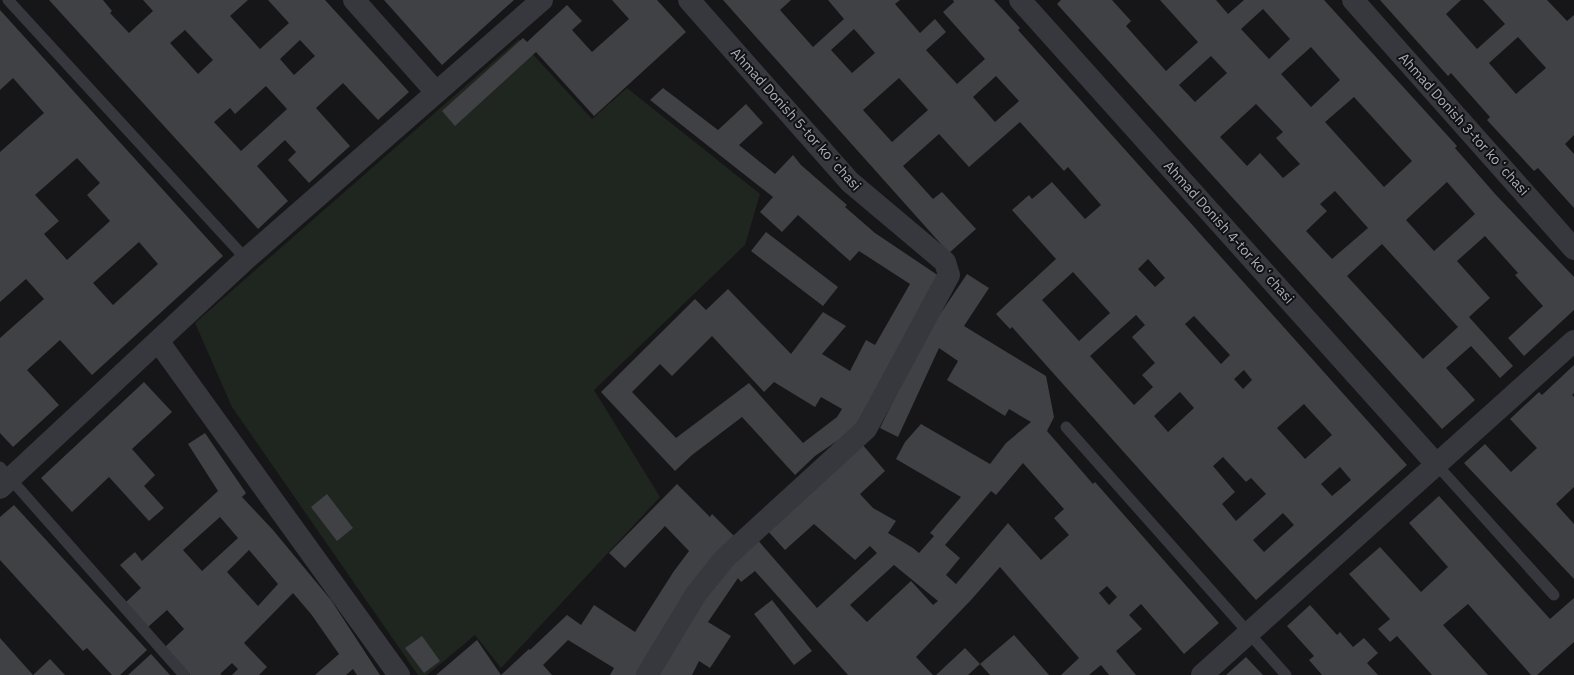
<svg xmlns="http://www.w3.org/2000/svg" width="1574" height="675" font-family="'IBM Plex Sans',sans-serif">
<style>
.green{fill:#1e261f}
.building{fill:#404145;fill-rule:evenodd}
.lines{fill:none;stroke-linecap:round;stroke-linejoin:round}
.lane{stroke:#37383d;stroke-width:11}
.street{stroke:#37383d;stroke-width:22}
.labels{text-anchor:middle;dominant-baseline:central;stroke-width:4;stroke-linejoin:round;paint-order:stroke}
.street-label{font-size:14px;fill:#a8adb8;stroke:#111113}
</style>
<rect width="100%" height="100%" fill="#161618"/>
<path class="green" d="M519,39L592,119L627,88L760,194L745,245L594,390L660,497L501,668L475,635L427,675H418L232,407L195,323Z"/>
<path class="building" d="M49,0H103L112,11L110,13L129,33L153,11L143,0H248L230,16L260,49L289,23L268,0H325L409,92L378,120L343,83L316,108L350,146L309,183L288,160L296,152L285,140L257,166L288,201L258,229ZM185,30L213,60L198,74L170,43ZM300,40L315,56L294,75L280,59ZM266,86L287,109L241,151L214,122L230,108L235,114Z
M384,0H514L442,65Z
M612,0H657L686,32L594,116L536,52L455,126L442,111L523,38L527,42L567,5L582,21L572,30L592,52L629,19Z
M723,0H791L780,10L813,47L844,19L828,0H900L895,4L920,33L935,19L946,32L926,50L957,84L985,59L943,12L954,2L953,0H994L1020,28L1018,30L1407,465L1256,600L1012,327L1010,329L996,314L1056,259L1012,210L1029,195L1032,199L1052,182L1085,219L1101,205L1068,167L1064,171L1020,122L969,167L939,134L903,166L933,199L942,192L976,229L949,253ZM854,29L875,53L852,73L831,50ZM996,76L1019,101L995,122L973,97ZM899,78L928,110L892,142L863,110ZM1148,259L1165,278L1155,287L1138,269ZM1073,272L1110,313L1079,341L1042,300ZM1136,315L1145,325L1132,337L1155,363L1142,375L1153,387L1134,405L1090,356ZM1194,316L1230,355L1221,364L1185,324ZM1244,370L1252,380L1243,389L1234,379ZM1180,392L1194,408L1168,432L1154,416ZM1304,404L1332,435L1305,459L1277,428ZM1223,457L1246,482L1251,478L1266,494L1236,521L1222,504L1235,492L1213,466ZM1340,467L1351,480L1332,496L1321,484ZM1283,513L1294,525L1264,552L1253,540Z
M1061,0H1112L1131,21L1126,26L1166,71L1198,42L1160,0H1216L1228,14L1244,0H1324L1457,146L1455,148L1496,195L1574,277V310L1524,356L1508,338L1543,306L1515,275L1518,273L1485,236L1457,261L1490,298L1469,317L1513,366L1500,378L1471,346L1446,368L1475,400L1442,429L1057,4ZM1263,9L1290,39L1269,59L1241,29ZM1311,47L1340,80L1311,107L1281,74ZM1211,56L1227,73L1195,102L1179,85ZM1354,97L1412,161L1384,187L1325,122ZM1256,104L1283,132L1276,138L1300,164L1283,178L1260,153L1247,166L1220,137ZM1447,182L1475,214L1434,251L1406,220ZM1335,191L1368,228L1332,259L1306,231L1327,211L1320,204ZM1382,244L1458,327L1423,359L1347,276Z
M1380,0H1461L1446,14L1477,49L1505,24L1483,0H1547L1567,21L1574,15V135L1565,144L1574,154V208L1538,168L1534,171L1487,120L1490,117L1451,73L1448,76ZM1518,37L1546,68L1516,94L1489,63Z
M0,10L223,256L92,375L60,340L27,370L59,405L13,447L0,433V338L44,299L26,279L0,302V152L44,113L13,78L0,90ZM77,158L100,183L87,195L110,221L67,260L44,234L59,221L35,195ZM139,242L158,264L113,305L93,283Z
M663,88L718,130L746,104L763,123L739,145L775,174L793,155L801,165L847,205L845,207L875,233L939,276L853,430L815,456L795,475L742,417L692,455L675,471L601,392L695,299L706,310L728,289L791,354L823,312L846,326L822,354L850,371L866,340L875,345L910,284L859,251L850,261L798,215L782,232L760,212L773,197L650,100ZM712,336L764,392L774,382L815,407L821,397L842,409L837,417L803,443L749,383L676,438L632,392L660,364L672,376Z
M766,232L838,287L823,306L751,251Z
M967,274L989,288L964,326L1046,376L1054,417L1047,431L1093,484L1095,482L1219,623L1184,654L1141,604L1129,615L1142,629L1116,651L1136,675H1109L1101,665L1089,675H1061L1079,658L1000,567L971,600L916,657L933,675H848L755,571L741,582L738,578L708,622L731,636L710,668L699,661L692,675H658L693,611L756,538L817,608L877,553L870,546L855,560L814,524L785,550L766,529L862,444L885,471L860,494L873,508L896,521L888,533L913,548L919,553L934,536L930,533L961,497L896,459L905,442L921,424L990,464L1006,443L1031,422L1009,409L1005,416L947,380L958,361L939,348L898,437L880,428L924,338ZM1023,463L1064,509L1054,518L1069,535L1041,560L1008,523L956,584L946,575L960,558L945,545L991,491L996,495ZM894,565L938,601L933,605L911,581L867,622L850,605ZM1107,586L1117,597L1109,605L1099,593Z
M1574,365V393L1572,395L1574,397V487L1556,504L1574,524V579L1464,463L1485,444L1511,472L1537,448L1510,419L1539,392L1542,395Z
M144,382L172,412L132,449L155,475L144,486L164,508L149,521L109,477L72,512L41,478Z
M205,433L246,493L242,497L273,530L331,600L380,675H357L353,669L346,675H315L339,654L311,614L293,593L244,643L267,667L259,675H232L238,669L232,663L220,674L222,675H190L165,647L184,629L167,610L148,627L126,602L141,588L120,565L135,552L142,561L218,491L188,444ZM220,517L238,538L202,571L183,550ZM249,550L278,584L258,606L227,572Z
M677,484L710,517L712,514L735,537L637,675H610L614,668L568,640L543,665L552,675H436L477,640L501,675L529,649L530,650L567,615L581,625L594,605L635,632L674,571L689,551L665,526L625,568L609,553Z
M327,494L353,528L337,541L311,507Z
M1439,496L1550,619L1574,598V642L1537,675H1531L1468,604L1443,625L1488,675H1432L1397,636L1390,642L1378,629L1390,619L1349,574L1380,547L1421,592L1448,567L1409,523Z
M14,505L147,650L120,675H112L87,648L83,651L0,560V517Z
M772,600L812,651L794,665L754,614Z
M1310,605L1337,635L1340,632L1353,647L1364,638L1378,653L1367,663L1378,675H1322L1309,660L1314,656L1287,626Z
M1014,635L1049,675H990L980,664Z
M422,636L440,661L424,673L405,648Z
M0,638L33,675L50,659L65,675H0Z
M965,648L980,664L968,675H936Z
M151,654L170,675H128Z
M1246,657L1263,675H1226Z"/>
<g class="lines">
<path class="lane" d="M8,0L246,259
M1066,427L1286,675
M1437,465L1554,595
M0,467L184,675"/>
<path class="street" d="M354,0L436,92
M1020,0L1437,465
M1353,0L1574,249
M158,341L399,675
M0,488L246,259L542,0
M647,675L696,594L725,558L866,429L949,275L945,262L850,182L689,0
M1202,675L1574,341"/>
</g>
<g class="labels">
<g class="street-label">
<text transform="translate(796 119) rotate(48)">Ahmad Donish 5-tor koʻchasi</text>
<text transform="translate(1464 124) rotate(48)">Ahmad Donish 3-tor koʻchasi</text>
<text transform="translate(1229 232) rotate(48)">Ahmad Donish 4-tor koʻchasi</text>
</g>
</g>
</svg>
